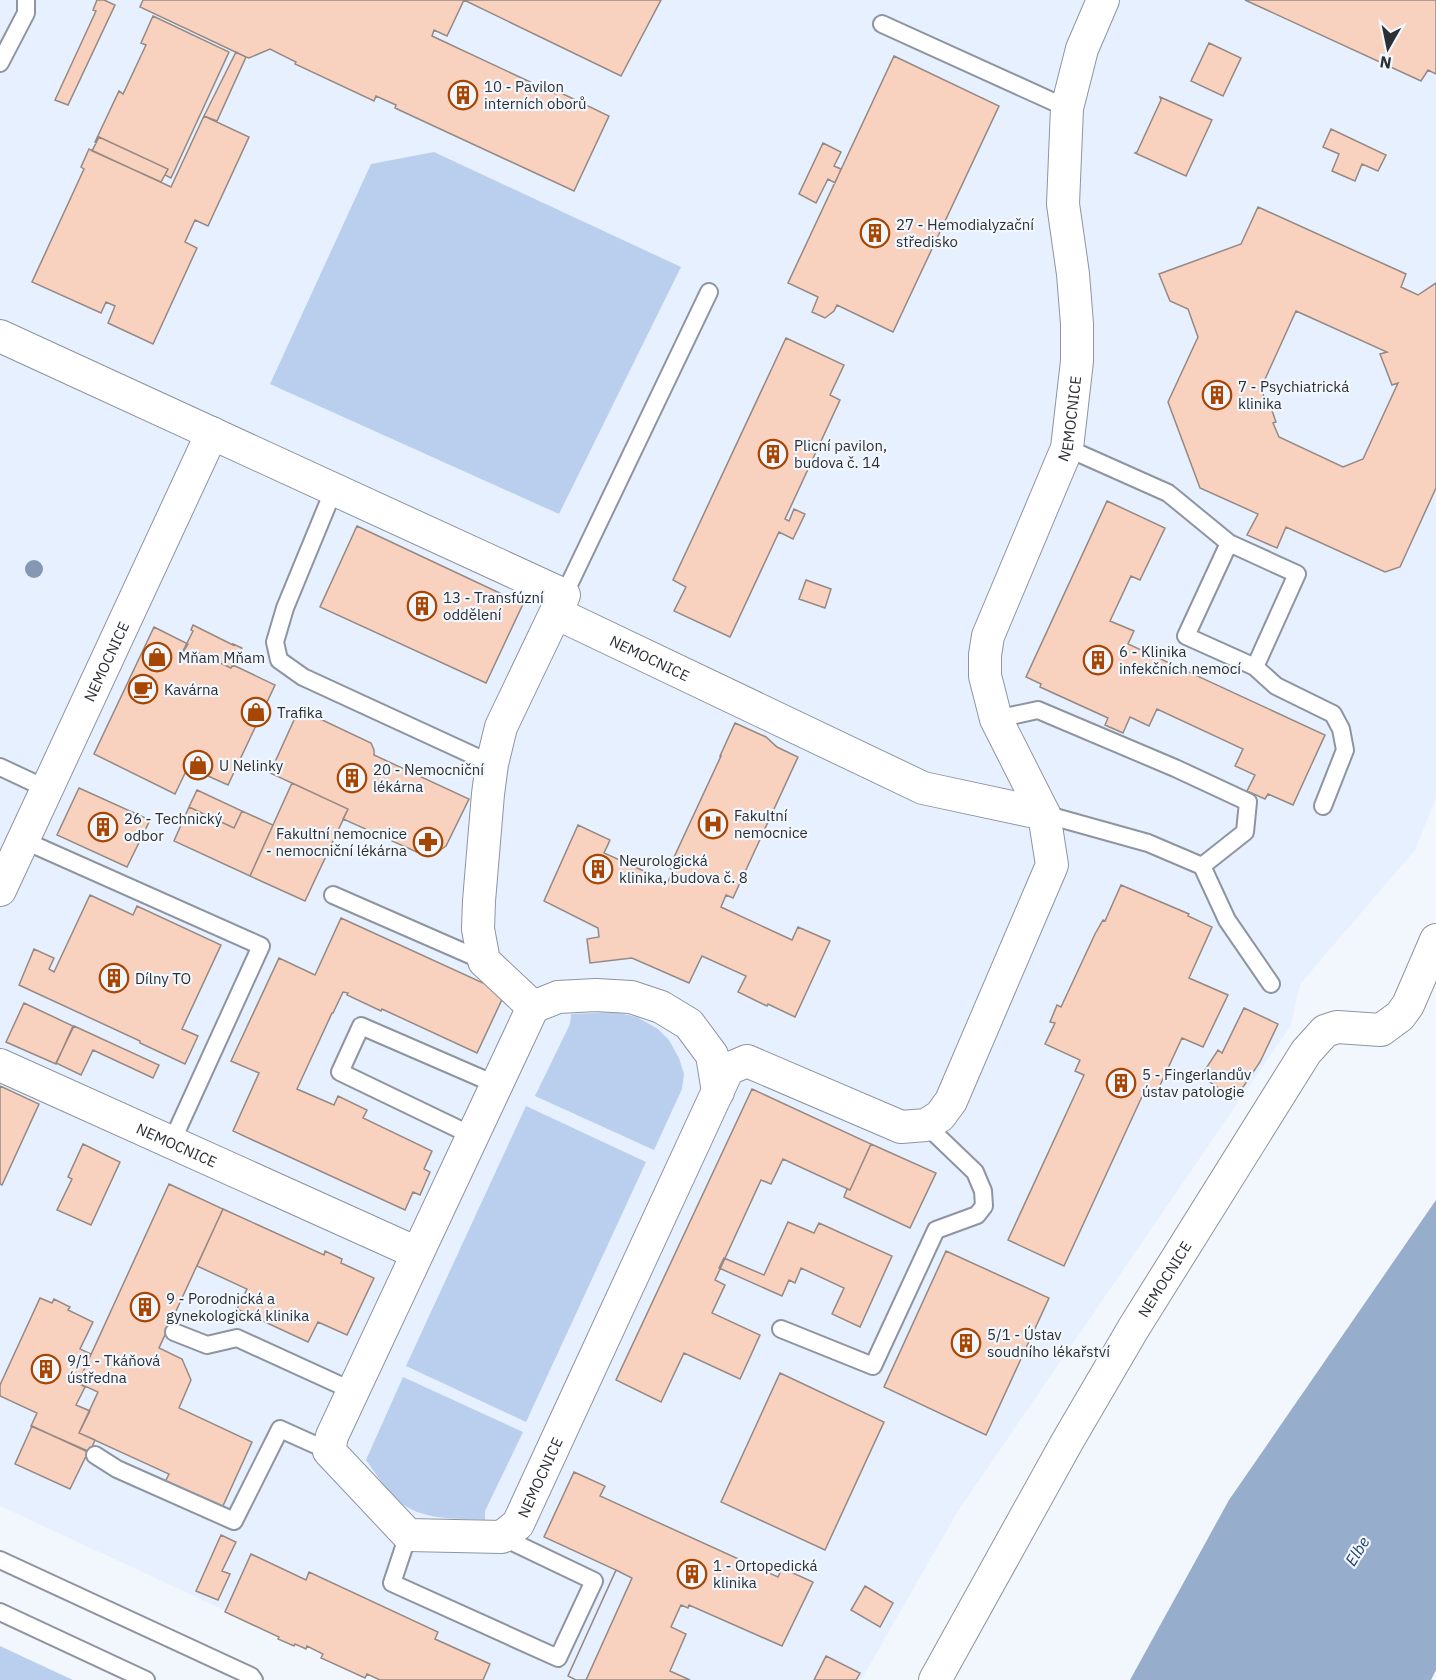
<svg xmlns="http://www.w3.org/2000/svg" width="1436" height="1680" font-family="'IBM Plex Sans',sans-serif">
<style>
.built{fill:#e6f0ff}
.green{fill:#bacfed}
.water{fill:#97adcc}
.building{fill:#f8d1bf;stroke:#968983;stroke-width:1.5;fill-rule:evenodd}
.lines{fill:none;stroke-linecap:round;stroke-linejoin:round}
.service-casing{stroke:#8e95a0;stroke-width:20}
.minor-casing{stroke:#8e95a0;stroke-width:34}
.service{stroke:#fff;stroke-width:16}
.minor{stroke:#fff;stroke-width:32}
.tree{fill:#8598b3}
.labels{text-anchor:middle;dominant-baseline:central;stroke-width:4.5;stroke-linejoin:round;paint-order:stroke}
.poi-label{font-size:15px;fill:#2c2f33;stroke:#f2f7fe;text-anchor:start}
.street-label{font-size:15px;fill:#2c2f33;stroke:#f2f7fe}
.water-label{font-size:16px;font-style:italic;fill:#22416a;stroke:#f2f7fe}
</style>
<rect width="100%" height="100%" fill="#f2f7fe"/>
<path class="built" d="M0,0H1436V798L1415,850L1300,984L1291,1025L958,1511L861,1680H384L317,1625L306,1648L0,1506Z"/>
<path class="green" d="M434,152L681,267L559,514L270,384L371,164Z
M615,1012L637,1017L658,1029L669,1040L679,1058L684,1074L682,1089L654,1150L535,1096L570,1024L571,1014Z
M526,1106L646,1162L526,1422L406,1366Z
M403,1377L523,1432L485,1511V1520C457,1518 421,1521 399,1501C386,1490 376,1474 366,1460Z
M0,1646L73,1680H0Z"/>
<path class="water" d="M1436,1200V1670L1431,1680H1130L1229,1500Z"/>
<path class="building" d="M97,0H104L115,5L68,105L55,100L96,11L93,10Z
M143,0H661L621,76L464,0L447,36L434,30L432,36L556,94L557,91L609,116L574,191L395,108L396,105L376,96L374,101L295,64L296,62L270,49L249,58L246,57L140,7Z
M1245,0H1436V74L1428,70L1421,81Z
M153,16L229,52L171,178L165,175L168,169L99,137L96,143L95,142L119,91L123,94L146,45L141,43Z
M1209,43L1241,58L1223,96L1191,81Z
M236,52L246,57L217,121L204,116Z
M894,56L999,106L893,332L837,305L834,311L825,318L812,312L818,297L788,283Z
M1160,97L1212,120L1186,176L1135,153L1137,152L1161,100Z
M204,116L249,137L208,226L195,220L185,242L197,248L153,344L108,323L115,306L106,302L101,313L32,282L84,169L81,167L89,149L171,187Z
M1331,129L1386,155L1378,171L1362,164L1355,181L1332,171L1339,154L1323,147Z
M99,137L168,169L161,182L92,151Z
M823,143L841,152L834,166L841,169L835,183L828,179L816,203L799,194Z
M1258,207L1406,274L1401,287L1418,295L1436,283V488L1400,567L1385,572L1286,527L1277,548L1247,535L1258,514L1200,488L1168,402L1198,337L1188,309L1170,301L1159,274L1241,244ZM1296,311L1387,352L1380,354L1392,385L1398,383L1363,459L1343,467L1279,437L1273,423L1276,422L1269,402L1266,403L1261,388Z
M786,338L844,365L830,395L840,400L785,519L789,521L794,509L805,514L793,539L779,532L730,637L674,611L686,587L673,580Z
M1107,501L1165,528L1140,580L1131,576L1110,621L1134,631L1128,644L1325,735L1293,805L1268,794L1265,799L1247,791L1255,775L1235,766L1243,749L1157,709L1149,726L1130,717L1123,733L1105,725L1108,718L1040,687L1041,684L1026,677Z
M357,526L523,604L486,683L320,607Z
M806,580L831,589L825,608L799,599Z
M193,625L233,645V644L242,648L231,668L199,653L194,664L180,657L193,631L191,630Z
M154,627L188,644L180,657L194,664L199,653L231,668L233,665L275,685L228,785L188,767L175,794L94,754Z
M299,709L371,743L374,750V755L469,799L446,846L433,855L419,853L343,819L348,809L270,773Z
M735,723L766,737L777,747L798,757L733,898L726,895L721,907L792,940L798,927L830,941L795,1017L768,1004L767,1006L738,992L746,976L702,956L689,983L632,958L590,963L587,939L599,937L598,928L544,901L578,825L610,840L604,853L668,882L673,870L669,868L721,756H720Z
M292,783L348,809L305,901L250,876Z
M79,788L150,820L127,867L57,835Z
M197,790L242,811L234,828L189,807Z
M189,807L234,828L242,811L273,825L250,876L174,841Z
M1121,885L1189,914L1188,916L1212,927L1189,978L1228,995L1203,1047L1182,1038L1156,1094L1154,1095L1145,1090L1064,1266L1008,1240L1084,1075L1075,1071L1080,1060L1045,1044L1055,1023L1050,1022L1057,1005L1061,1007L1095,934L1103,920L1105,921Z
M90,895L133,915L137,906L221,945L182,1029L198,1036L185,1064L140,1043V1041L19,985L34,949L54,958L49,969L54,972Z
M341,918L505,993L477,1053L382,1009L381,1011L347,995L348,993L343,992L333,1013H332L297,1089L334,1105L338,1096L367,1110L363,1118L432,1151L424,1169L430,1172L420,1195L413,1192L405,1210L233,1131L259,1073L231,1061L279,958L315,975Z
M24,1003L73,1026L56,1064L6,1042Z
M1244,1008L1278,1024L1260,1062L1235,1099L1201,1076L1218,1050L1222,1053Z
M74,1026L159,1065L153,1078L93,1050L81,1075L56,1063Z
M0,1086L39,1104L2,1185L0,1184Z
M752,1089L871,1144L850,1190L783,1159L771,1184L761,1180L715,1280L725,1285L712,1313L760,1335L740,1379L684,1353L661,1402L616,1380Z
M83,1144L120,1162L91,1225L57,1210L72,1179L68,1177Z
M871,1144L936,1173L910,1228L844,1197L847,1189L850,1190Z
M169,1184L223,1209L159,1348L182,1359L191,1380L179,1408L252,1442L222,1508L165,1482L169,1474L79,1433L98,1392L78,1383Z
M223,1209L324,1255L325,1251L342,1259L341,1263L374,1278L347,1335L318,1322L308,1342L237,1309L247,1289L197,1266Z
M788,1222L814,1233L819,1223L892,1256L860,1327L832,1314L844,1288L801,1268L795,1283L789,1280L782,1296L719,1268L724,1258L764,1275Z
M946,1251L1049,1298L986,1435L884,1387Z
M40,1298L52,1303L54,1299L70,1307L68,1310L93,1322L80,1349L91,1354L78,1383L85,1387L76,1405L90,1411L79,1433L95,1440L90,1452L31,1426L37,1413L0,1396V1385Z
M780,1373L884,1422L825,1550L721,1502Z
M32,1426L88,1452L70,1489L15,1464Z
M574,1472L605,1486L600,1496L778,1577L782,1568L813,1582L782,1646L689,1605L688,1608L681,1605L671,1627L686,1634L670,1671L690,1680H576L568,1676L616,1570L544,1537Z
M221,1535L236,1542L222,1571L230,1574L218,1600L196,1591Z
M251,1554L306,1580L309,1572L438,1632L435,1639L490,1664L483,1680H380L367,1674L365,1678L321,1658L323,1654L307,1646L306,1649L295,1644L294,1646L278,1639L279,1637L225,1612Z
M616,1570L632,1578L586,1680H576L568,1676Z
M865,1586L893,1603L880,1627L851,1610Z
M826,1656L860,1673L856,1680H814Z"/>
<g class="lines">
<g class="service-casing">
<path id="service" d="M882,24L1067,108
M0,63L26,13V0
M1067,448L1168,493L1229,543L1297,574L1255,667L1186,636L1229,543
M334,489L285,608L275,642L279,660L303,677L492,764
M564,595L709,292
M1255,667L1276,686L1333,714L1341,729L1345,750L1323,806
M996,719L1038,710L1175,768L1248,802L1245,832L1202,866L1148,843L1044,814
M0,767L47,789
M23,840L261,946L179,1126L173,1143
M1202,866L1227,920L1271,984
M333,895L484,961
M473,1136L340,1072L361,1026L497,1085
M781,1329L873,1366L936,1230L977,1215L984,1206L983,1191L975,1172L926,1125
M174,1332L207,1345L237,1338L353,1391
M95,1455L117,1469L234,1521L280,1429L329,1451
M408,1535L392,1583L558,1658L594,1581L502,1537
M0,1560L251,1676L254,1680
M0,1612L146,1680"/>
</g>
<g class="minor-casing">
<g id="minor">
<path d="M0,336L564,595L501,727L492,764L488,794L479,901L478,929L484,961L533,1007"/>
<path id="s1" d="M556,613L923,788L1044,814"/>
<path id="s2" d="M0,890L212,433"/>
<path id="s3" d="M0,1065L417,1253"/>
<path id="s4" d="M718,1092L712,1055L689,1024L661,1007L631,997L596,995L558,997L533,1007L332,1436L329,1451L408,1535L502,1537L518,1524L728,1069L747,1061L901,1127L926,1125L940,1116L951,1101L1052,865L1044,814L996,719L985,676V655L988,636L1067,448L1077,361V324L1073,274L1063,204L1067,108L1082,49L1103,0"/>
<path id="s5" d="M935,1680L1067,1442L1133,1329L1306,1052L1325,1031L1337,1027L1381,1030L1400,1016L1408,1005L1436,940"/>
</g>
</g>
<use href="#service" class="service"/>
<use href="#minor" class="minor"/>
</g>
<circle class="tree" cx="34" cy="569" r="9"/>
<defs>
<g id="building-ring" transform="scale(1.5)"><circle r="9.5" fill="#f2f7fe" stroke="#a74502" stroke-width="1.5"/><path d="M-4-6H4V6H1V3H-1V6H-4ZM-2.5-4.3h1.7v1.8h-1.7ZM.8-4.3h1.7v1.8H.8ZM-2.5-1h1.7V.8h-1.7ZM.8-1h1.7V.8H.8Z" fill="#a74502"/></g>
<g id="shop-ring" transform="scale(1.5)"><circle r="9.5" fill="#f2f7fe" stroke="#a74502" stroke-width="1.5"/><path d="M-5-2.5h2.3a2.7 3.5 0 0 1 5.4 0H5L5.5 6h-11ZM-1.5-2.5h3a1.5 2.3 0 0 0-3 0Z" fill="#a74502"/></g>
<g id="cafe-ring" transform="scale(1.5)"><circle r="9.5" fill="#f2f7fe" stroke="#a74502" stroke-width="1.5"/><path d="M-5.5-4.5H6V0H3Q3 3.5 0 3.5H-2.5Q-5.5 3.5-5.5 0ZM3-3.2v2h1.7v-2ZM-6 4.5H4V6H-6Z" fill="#a74502"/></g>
<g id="hospital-ring" transform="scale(1.5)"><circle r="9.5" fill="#f2f7fe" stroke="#a74502" stroke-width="1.5"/><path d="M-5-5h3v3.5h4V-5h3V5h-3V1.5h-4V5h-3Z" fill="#a74502"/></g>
<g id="pharmacy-ring" transform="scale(1.5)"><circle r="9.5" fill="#f2f7fe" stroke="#a74502" stroke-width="1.5"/><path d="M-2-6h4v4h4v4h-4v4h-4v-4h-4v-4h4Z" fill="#a74502"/></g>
</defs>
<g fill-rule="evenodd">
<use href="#building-ring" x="463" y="95"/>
<use href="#building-ring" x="875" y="233"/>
<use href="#building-ring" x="1217" y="395"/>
<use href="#building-ring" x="773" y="454"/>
<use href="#building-ring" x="422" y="606"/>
<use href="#shop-ring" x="157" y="657"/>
<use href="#building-ring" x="1098" y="660"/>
<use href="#cafe-ring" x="143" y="689"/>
<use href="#shop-ring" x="256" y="712"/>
<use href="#shop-ring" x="198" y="765"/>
<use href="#building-ring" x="352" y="778"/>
<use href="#hospital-ring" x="713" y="824"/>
<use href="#building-ring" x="103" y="827"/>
<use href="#pharmacy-ring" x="428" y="842"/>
<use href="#building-ring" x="598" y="869"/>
<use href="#building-ring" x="114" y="978"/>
<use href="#building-ring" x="1121" y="1083"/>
<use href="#building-ring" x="145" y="1307"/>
<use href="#building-ring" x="966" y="1343"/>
<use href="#building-ring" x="46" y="1369"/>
<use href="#building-ring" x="692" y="1574"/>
</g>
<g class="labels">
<g class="poi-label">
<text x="484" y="86">10 - Pavilon<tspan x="484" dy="17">interních oborů</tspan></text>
<text x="896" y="224">27 - Hemodialyzační<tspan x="896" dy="17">středisko</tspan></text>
<text x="1238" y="386">7 - Psychiatrická<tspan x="1238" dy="17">klinika</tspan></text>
<text x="794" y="445">Plicní pavilon,<tspan x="794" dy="17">budova č. 14</tspan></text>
<text x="443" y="597">13 - Transfúzní<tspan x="443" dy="17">oddělení</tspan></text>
<text x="1119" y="651">6 - Klinika<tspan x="1119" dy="17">infekčních nemocí</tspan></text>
<text x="178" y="657">Mňam Mňam</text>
<text x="164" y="689">Kavárna</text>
<text x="277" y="712">Trafika</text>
<text x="219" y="765">U Nelinky</text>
<text x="373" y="769">20 - Nemocniční<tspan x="373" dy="17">lékárna</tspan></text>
<text x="734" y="815">Fakultní<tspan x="734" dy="17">nemocnice</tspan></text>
<text x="124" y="818">26 - Technický<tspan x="124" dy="17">odbor</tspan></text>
<text x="407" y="833" text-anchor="end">Fakultní nemocnice<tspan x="407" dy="17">- nemocniční lékárna</tspan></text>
<text x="619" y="860">Neurologická<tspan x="619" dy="17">klinika, budova č. 8</tspan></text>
<text x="135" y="978">Dílny TO</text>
<text x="1142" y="1074">5 - Fingerlandův<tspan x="1142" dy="17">ústav patologie</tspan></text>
<text x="166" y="1298">9 - Porodnická a<tspan x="166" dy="17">gynekologická klinika</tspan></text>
<text x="987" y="1334">5/1 - Ústav<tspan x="987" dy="17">soudního lékařství</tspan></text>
<text x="67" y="1360">9/1 - Tkáňová<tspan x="67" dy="17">ústředna</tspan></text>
<text x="713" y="1565">1 - Ortopedická<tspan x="713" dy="17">klinika</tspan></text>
</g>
<g class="street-label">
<text stroke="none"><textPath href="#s4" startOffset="2442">NEMOCNICE</textPath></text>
<text stroke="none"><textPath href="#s1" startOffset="104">NEMOCNICE</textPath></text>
<text stroke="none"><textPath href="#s2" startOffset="252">NEMOCNICE</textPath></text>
<text stroke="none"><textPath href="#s3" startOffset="194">NEMOCNICE</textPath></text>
<text stroke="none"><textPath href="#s5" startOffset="462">NEMOCNICE</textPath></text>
<text stroke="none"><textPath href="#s4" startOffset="1011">NEMOCNICE</textPath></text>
</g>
<g class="water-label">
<text transform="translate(1357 1551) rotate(-58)">Elbe</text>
</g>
</g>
<g transform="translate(1388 48) rotate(189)" stroke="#f2f7fe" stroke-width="4.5" paint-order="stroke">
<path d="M0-4.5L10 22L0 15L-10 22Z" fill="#2c2f33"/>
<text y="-9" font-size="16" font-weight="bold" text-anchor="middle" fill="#2c2f33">N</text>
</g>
</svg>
